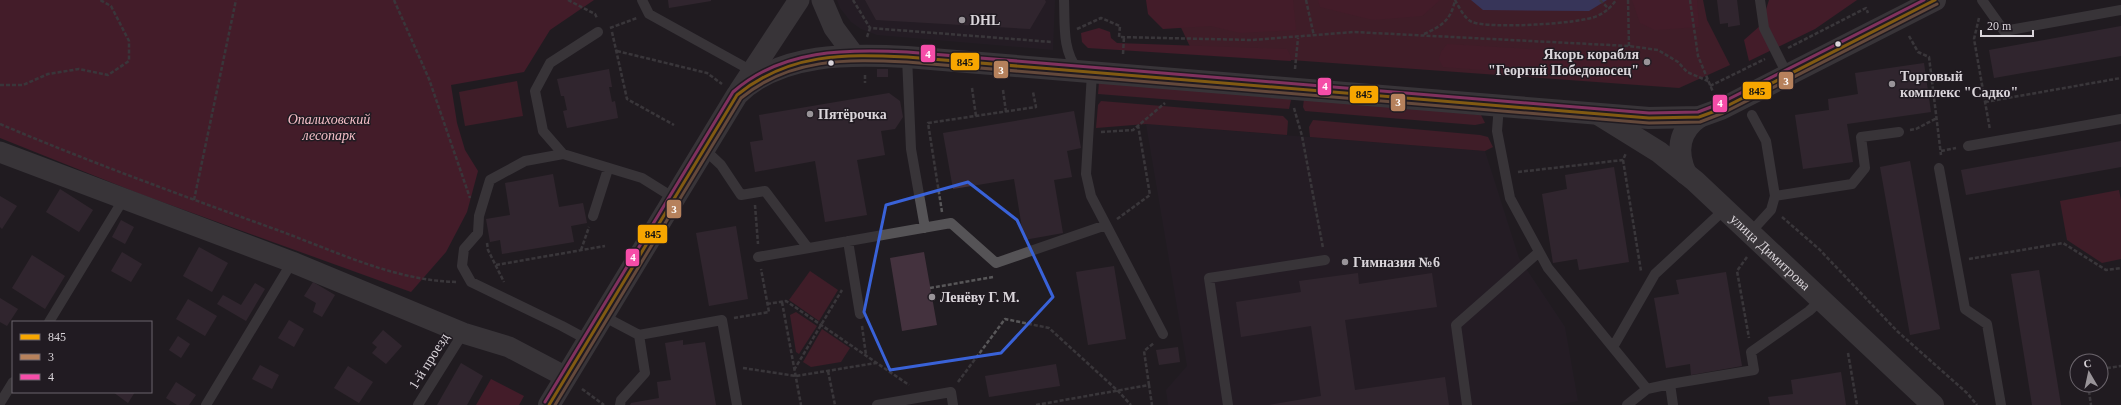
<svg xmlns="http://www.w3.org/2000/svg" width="2121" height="405" font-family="Georgia,serif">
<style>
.built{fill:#281e29}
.green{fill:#641f31}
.forest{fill:#6d1d34}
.water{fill:#53549e}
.building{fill:#44323e}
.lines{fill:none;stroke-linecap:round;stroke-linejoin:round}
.path{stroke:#585759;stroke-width:2.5;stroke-dasharray:4 2;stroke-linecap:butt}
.service{stroke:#555356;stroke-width:10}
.minor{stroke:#555356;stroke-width:21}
.tertiary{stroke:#555356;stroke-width:22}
.bus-1-casing{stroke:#211b22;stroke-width:6}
.bus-2-casing{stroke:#211b22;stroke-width:6}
.bus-3-casing{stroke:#211b22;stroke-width:6}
.bus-1{stroke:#f7a600;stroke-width:3}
.bus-2{stroke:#b6815c;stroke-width:3}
.bus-3{stroke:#f54da8;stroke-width:3}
.marked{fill:none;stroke:#3962d8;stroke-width:3;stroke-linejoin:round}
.poi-dot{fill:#999499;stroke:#211b22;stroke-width:1.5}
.bus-dot{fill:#dad5da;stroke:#211b22;stroke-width:1.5}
.labels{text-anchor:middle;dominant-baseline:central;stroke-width:3;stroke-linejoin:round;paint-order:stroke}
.poi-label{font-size:14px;font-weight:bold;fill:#dad5da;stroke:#211b22;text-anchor:start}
.park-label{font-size:14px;font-style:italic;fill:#f5bfc7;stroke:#211b22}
.street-label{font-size:14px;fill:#dad5da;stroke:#211b22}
.line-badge{stroke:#211b22;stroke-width:1.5}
.badge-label{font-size:11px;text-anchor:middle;font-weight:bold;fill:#fff}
.pale-badge-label{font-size:11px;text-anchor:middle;font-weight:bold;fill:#111}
</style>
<rect width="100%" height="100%" fill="#201c21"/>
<path class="built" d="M837,0H1055L1053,50L877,35L861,29L851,22L840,8Z
M1146,124L1485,151L1519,258L1565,327L1578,401L1557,405H1168L1166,390L1187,366Z"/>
<path class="green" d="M1168,0H1703L1707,20L1730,65L1679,88L1193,53Z
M517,81L523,116L465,126L459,92Z
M1099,82L1287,98L1291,100L1289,109L1098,94Z
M1304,99L1481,115L1485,123L1475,125L1305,111L1303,107Z
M1101,101L1283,116L1288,121L1287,135L1146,124L1096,128L1098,105Z
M1313,120L1480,135L1488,137L1493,147L1485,151L1310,137L1309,127Z
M2119,190L2121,200V259L2102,263L2067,240L2060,201Z
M810,271L838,290L819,321L789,300Z
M796,312L817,326L799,354L796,352L790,315Z
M822,329L850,348L841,362L811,367L803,362Z"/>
<path class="forest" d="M0,0H594L550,30L524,72L451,85L457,123L465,150L478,171L467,212L446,252L411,292L140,194L0,138Z
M1146,0H1293L1296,30L1240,33L1211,26L1163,29L1148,14Z
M1318,0H1440L1422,16L1373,20L1320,7Z
M1632,0H1697L1699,27L1655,30L1640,23Z
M1769,0H1857L1815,29L1749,61L1744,40L1761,25Z
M1099,28L1110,32L1111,38L1117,43L1287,49L1290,55L1291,61L1088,48L1082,42L1081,33Z
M1447,44L1626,55L1633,65L1629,76L1623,79L1616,80L1443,67L1439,59L1441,52Z
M491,379L524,396L519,405H476Z"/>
<path class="water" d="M1471,0H1607L1589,11L1483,10Z"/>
<path class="building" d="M668,0H711V1L669,8Z
M865,0H1045L1046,2L1030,29L876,20Z
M1717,0H1737L1740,25L1728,27V23L1720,24Z
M2121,26V56L1994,78L1989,50Z
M1924,63L1931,112L1847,124L1853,162L1803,169L1795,115L1829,110L1828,99L1858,94L1855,73Z
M609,69L612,87H609L612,102L615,101L618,118L567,128L563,111L567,110L564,96H561L557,79Z
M877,69H888V77H877Z
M889,93L900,101L903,117L895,129L881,131L885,155L857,160L867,215L825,222L815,161L755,172L750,142L763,140L759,115Z
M1074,111L1081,148L1067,151L1072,177L1054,180L1063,233L1024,240L1014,179L953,189L943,133Z
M2121,141V167L1966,195L1961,170Z
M1910,161L1940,329L1910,335L1880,167Z
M1614,167L1629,262L1579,270L1577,259L1553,263L1542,194L1567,189L1565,175Z
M553,174L559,207L583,203L587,223L571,226L574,242L502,254L500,240L490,242L486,219L510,215L505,183Z
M60,189L93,210L79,232L46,212Z
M0,196L17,206L2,229L0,227Z
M121,220L134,227L125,244L112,237Z
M736,226L748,299L709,306L696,233Z
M199,247L228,263L212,292L183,276Z
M122,252L142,264L131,282L111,271Z
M924,252L937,325L902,331L890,258Z
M32,255L65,276L45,309L12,288Z
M1114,266L1126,339L1088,345L1076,272Z
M2039,270L2061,405H2032L2011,274Z
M1726,272L1742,366L1691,375L1690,364L1666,368L1654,298L1679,294L1676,280Z
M1358,273L1359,284L1432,273L1437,307L1345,320L1355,390L1445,377L1449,405H1269L1321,396L1311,326L1241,337L1236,302L1301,292L1299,281Z
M313,282L335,295L322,317L313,312L316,303L304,296Z
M255,283L265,289L246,321L217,304L223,295L241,305Z
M0,298L18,309L7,326L0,322Z
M188,299L217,316L205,336L176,319Z
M289,320L304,329L294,347L278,338Z
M383,330L402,346L386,364L372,353L377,347L372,343Z
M178,336L190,344L181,358L169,350Z
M683,340V345L705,342L716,405H630L631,403L659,398L657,382L671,380L665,343Z
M1178,347L1180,362L1159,365L1156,350Z
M461,363L483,376L467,405H437Z
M1056,364L1060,386L989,397L985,376Z
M260,365L279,375L272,389L252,379Z
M348,366L373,382L359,403L334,388Z
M1841,372L1846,405H1770L1768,397L1793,394L1791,380Z
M176,382L196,395L189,405H177L166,398Z
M113,392H135L128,403Z"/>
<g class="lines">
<path class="path" d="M394,0L429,79L470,198
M568,0L595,14L597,18
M853,0L870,28L1052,42
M1306,0L1314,36
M1455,0C1459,7 1464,18 1472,22C1489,29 1580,24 1597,16C1606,12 1611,7 1616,0
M1600,0L1609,9
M1628,0L1629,46
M1690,0L1698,56L1713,92
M1979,18L1974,39L1990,130
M610,28L637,18
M1077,29L1101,18L1120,26L1119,37L1252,40L1354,32L1629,46L1658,50L1678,62L1687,72L1708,81
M612,32L627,99L674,125
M1424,34C1442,26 1451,20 1455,0
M1909,36L1918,52L1929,57L1941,155
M867,37L870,28
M1788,48L1866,8L1868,13
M617,51L707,73L722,84
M1123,54L1124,37
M1295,69L1298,38
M865,75V83
M0,85H23L48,74L79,69L108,75L129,61V41L111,6L100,0
M1710,86L1765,59
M972,88L976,116
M1003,90L1006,112
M1985,102L2121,78
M1294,108L1302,136L1323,248
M0,124C92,163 186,197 280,231C337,252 396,281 457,282
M1910,130L1916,129L1937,118
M1101,132L1133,130L1165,103
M1941,151L1956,148
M1623,160L1641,271
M1518,172L1623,160L1626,153
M194,200L236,0
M755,205L758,244
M942,212L928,123L1036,107L1033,92
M1782,217L1819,249L1897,331L1967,393L1977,405
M1117,219L1150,195L1138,125
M487,243L488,250L504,282
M581,250L589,227
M1747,257L1737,271L1749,338
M1969,259L2063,243L2106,270L2121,268
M496,265L605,246
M930,288L993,277
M782,302L801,405
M767,304L786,301L909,385
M734,318L769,312L761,269
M862,326L866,355
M1848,353L1857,405
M743,368L796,376L876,363
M2101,369L2121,366
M794,370L842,290
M828,371L835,405
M958,382L1005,319L1049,328L1118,391L1131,405
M1149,385L1144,351L1154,343
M2088,385L2091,405
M582,389L604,405
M1036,405L1149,385L1152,405"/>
<path class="service" d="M642,0L649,14L752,71
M1064,0C1065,24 1062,51 1078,70
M1760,0L1764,28L1788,76
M1982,0L2004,31L2121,10
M907,57L911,149L925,228
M1092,73L1086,174L1091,196L1163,334
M1499,105L1497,131L1510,198L1548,268L1647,389L1670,384L1673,405
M1752,115L1766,141L1775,196
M1968,146L2121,119
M704,149L721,165L741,195L765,191L808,248
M563,154L543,131L535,91L550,63L598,32
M1939,168L1965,309L1987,324L2001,405
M593,216L608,169
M1750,233L1771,210L1775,196L1852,184L1865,168L1861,137L1899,132
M848,241L860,314
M758,257L951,223L996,263L1106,225
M603,316L639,335L722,320L737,405
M49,322L123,200
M588,340L562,326L471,282L462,266L464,249L478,233L479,216L490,180L525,161L563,154L642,178L674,198
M1613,347L1655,274L1725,209
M1670,384L1754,370L1751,352L1809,311L1821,300
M0,403L13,382
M206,405L292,262
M418,405L463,333
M620,405L621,400L645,373L639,335
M877,405L951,392L953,405
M1228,405L1209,278L1325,260
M1467,405L1456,325L1539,252
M1627,405L1647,389"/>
<path class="minor" d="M822,0L834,28L854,55
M739,91L799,0
M0,152L292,262L463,333L509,347L566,377"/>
<g class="tertiary">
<path id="s1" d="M1601,116L1659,152L1695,181L1933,405"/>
<path d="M1686,174C1676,152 1678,131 1699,117"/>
<path d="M549,405L737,95C780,52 851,54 907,57L1649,118L1699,117L1721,109L1935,0"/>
</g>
<g class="bus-1-casing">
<path id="bus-1" d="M549,405L737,95C789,53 843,54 907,57L1649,118L1699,117L1721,109L1935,0"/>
</g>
<g class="bus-2-casing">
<path id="bus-2" d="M555,405L741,98C790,58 846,59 907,62L1649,123L1700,122L1723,113L1937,4"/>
</g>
<g class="bus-3-casing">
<path id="bus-3" d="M545,402L733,92C782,49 846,49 907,52L1649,113L1698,112L1719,104L1924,0"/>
</g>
<use href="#bus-1" class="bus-1"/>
<use href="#bus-2" class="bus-2"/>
<use href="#bus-3" class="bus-3"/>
</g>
<path d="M0 0H2121V405H0ZM968,182L1017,220L1053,297L1001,353L890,370L864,312L886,205Z" fill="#201c21" fill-opacity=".55" fill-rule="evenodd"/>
<path class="marked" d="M968,182L1017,220L1053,297L1001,353L890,370L864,312L886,205Z"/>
<g class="poi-dot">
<circle cx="962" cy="20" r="4"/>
<circle cx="1647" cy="62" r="4"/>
<circle cx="1892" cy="84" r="4"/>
<circle cx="810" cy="114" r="4"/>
<circle cx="1345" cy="262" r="4"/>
<circle cx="932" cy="297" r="4"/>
</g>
<g class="bus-dot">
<circle cx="1838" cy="44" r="3.5"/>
<circle cx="831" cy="63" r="3.5"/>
</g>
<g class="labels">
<g class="poi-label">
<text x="970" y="20">DHL</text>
<text x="1639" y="54" text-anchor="end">Якорь корабля<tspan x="1639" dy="16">"Георгий Победоносец"</tspan></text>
<text x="1900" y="76">Торговый<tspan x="1900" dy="16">комплекс "Садко"</tspan></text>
<text x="818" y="114">Пятёрочка</text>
<text x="1353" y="262">Гимназия №6</text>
<text x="940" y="297">Ленёву Г. М.</text>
</g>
<g class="park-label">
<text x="329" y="119">Опалиховский<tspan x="329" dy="16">лесопарк</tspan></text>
</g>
<g class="street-label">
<text stroke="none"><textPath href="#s1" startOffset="218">улица Димитрова</textPath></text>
<text transform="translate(429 361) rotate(-58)">1-й проезд</text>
</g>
</g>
<g class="line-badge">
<rect x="920" y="44" width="16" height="19" rx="4" fill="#f54da8"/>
<rect x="950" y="52" width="30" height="19" rx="4" fill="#f7a600"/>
<rect x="993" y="60" width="16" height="19" rx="4" fill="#b6815c"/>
<rect x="1778" y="71" width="16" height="19" rx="4" fill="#b6815c"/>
<rect x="1317" y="77" width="15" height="19" rx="4" fill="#f54da8"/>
<rect x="1742" y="81" width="30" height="19" rx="4" fill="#f7a600"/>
<rect x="1349" y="85" width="30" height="19" rx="4" fill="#f7a600"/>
<rect x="1390" y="93" width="16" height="19" rx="4" fill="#b6815c"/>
<rect x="1712" y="94" width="16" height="19" rx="4" fill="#f54da8"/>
<rect x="666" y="199" width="16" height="20" rx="4" fill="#b6815c"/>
<rect x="637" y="224" width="31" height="20" rx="4" fill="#f7a600"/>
<rect x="625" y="248" width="15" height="19" rx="4" fill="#f54da8"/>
</g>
<g class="badge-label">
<text x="928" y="58">4</text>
<text x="1001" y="74">3</text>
<text x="1786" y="85">3</text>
<text x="1325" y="90">4</text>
<text x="1398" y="106">3</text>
<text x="1720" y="107">4</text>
<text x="674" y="213">3</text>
<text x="633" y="261">4</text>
</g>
<g class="pale-badge-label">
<text x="965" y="66">845</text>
<text x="1757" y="95">845</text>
<text x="1364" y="98">845</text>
<text x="653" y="238">845</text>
</g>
<rect x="12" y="321" width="140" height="72" fill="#211b22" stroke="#6b656c"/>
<rect x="20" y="334" width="20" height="6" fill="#f7a600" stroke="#6b656c"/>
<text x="48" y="341" font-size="12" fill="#dad5da">845</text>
<rect x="20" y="354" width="20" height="6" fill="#b6815c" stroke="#6b656c"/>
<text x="48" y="361" font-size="12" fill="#dad5da">3</text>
<rect x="20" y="374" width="20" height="6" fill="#f54da8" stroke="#6b656c"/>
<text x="48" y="381" font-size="12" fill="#dad5da">4</text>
<g transform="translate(2089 373) rotate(351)"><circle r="19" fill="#211b22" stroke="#6b656c"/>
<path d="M0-3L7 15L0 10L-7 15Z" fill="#999499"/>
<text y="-6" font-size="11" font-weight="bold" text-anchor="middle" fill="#dad5da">С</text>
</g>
<path d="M1981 30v6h52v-6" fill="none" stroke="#dad5da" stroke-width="2"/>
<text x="1987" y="30" font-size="12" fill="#dad5da" stroke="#211b22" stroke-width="3" paint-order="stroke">20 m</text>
</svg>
